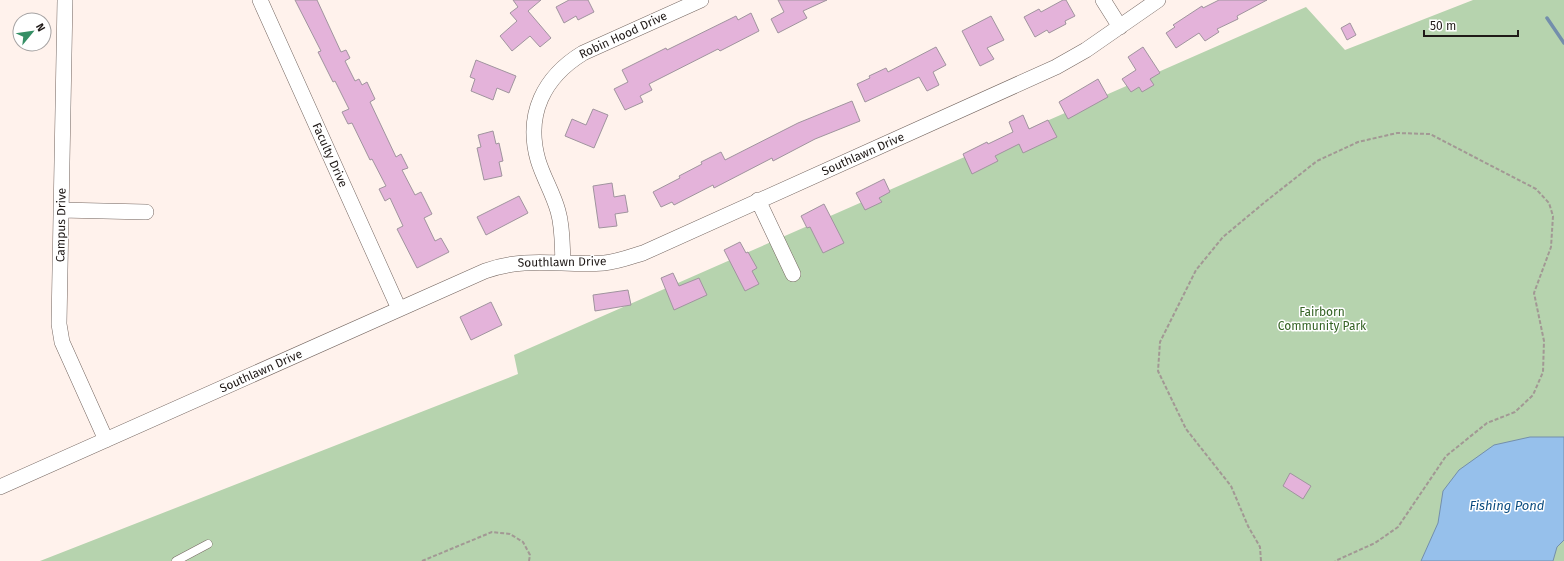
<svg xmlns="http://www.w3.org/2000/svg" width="1564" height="561" font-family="'Fira Sans',sans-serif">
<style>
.green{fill:#b6d3ae}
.water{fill:#96c0eb;stroke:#738eac}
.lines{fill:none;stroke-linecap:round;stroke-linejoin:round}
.stream{stroke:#738eac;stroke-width:3.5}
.building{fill:#e4b3da;stroke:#a0949e}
.lane-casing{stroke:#746660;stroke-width:9}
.street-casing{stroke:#746660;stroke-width:16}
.path{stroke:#a29894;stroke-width:2;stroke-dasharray:4 2;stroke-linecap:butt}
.lane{stroke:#fff;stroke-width:8}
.street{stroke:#fff;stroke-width:15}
.labels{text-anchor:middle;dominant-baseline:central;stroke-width:3;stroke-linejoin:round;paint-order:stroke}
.street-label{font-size:12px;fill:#201a18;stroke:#fff}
.park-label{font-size:12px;fill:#356325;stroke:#fff}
.water-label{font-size:13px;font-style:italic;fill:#0b4c80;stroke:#fff}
</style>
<rect width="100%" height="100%" fill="#fff2ec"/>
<path class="green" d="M1473,0H1564V561H40L518,374L514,355L1306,7L1345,50Z"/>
<path class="water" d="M1530,437H1564V540L1557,547L1553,561H1421L1438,523L1443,491L1459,470L1494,445Z"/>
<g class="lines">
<path class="stream" d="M1547,18L1564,43"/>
</g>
<path class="building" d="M295,0H317L341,52L346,50L350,58L345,61L355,81L359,79L362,85L367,82L375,99L370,102L396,157L401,154L408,168L402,170L415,195L421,192L432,214L424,218L435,241L441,238L449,252L417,268L397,229L403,226L390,198L385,201L379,189L386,186L372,159L370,160L352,123L348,124L342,112L349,109L335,81L333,82L318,52L321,51Z
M513,0H541L528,11L551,38L540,47L530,36L512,51L500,36L517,21L510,13L518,7Z
M569,0H588L594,12L578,20L576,16L564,23L556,7Z
M778,0H827L803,11L807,18L778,33L771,19L784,12Z
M1063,0H1066L1075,16L1065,21L1066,24L1049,33L1047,30L1035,37L1024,17L1039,9L1041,12Z
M1219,0H1267L1237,16L1238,19L1217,29L1219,32L1205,41L1199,33L1176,48L1166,33L1175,27L1173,25L1202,6L1203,8Z
M751,13L759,31L720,51L718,49L649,84L652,90L640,96L643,102L625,110L614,89L628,82L622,70L666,48L667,50L736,16L738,20Z
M991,16L1004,40L987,48L994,59L980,66L962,31Z
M1350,23L1356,35L1347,40L1341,28Z
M936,47L946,65L933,72L939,85L927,91L919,77L865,102L857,84L870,78L869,76L886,68L888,72Z
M1143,47L1160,73L1150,79L1154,85L1142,92L1139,87L1131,92L1122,79L1136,70L1128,57Z
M476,60L516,76L509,93L497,88L493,100L471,91L475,79L470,77Z
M1098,79L1108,97L1068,119L1059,102Z
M852,101L860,121L815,139L773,161L772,158L714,188L713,185L674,205L672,202L661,207L653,192L680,178L679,176L702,164L701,162L721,152L725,160L798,123Z
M593,109L608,115L594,148L565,136L572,119L586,125Z
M1023,115L1029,129L1048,120L1057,137L1023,153L1019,144L995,156L998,161L972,174L963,154L987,142L988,144L1013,132L1009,122Z
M493,131L496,144L499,143L503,161L499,162L502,176L484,180L477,148L481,147L478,135Z
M884,179L890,192L879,198L882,202L865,210L856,193Z
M612,183L614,197L625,195L628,212L615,214L617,226L599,228L593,186Z
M519,196L528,213L486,235L477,217Z
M824,204L844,243L823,253L810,227L807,228L801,216Z
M740,242L746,253L748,252L757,268L752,271L759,284L745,291L724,250Z
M673,273L679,286L699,278L707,295L674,310L661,278Z
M628,290L631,305L595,311L593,295Z
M491,302L502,325L471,340L460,317Z
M1290,473L1311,486L1303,499L1283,486Z"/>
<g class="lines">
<g class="lane-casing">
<path id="lane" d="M176,561L208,544"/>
</g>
<g class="street-casing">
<path id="street" d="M65,0L59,324L62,342L106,440
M260,0L399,309
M1103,0L1120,27
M758,200L793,274
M61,210L146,212
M563,263C562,245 563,228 558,211C553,193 543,177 538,160C525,114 544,77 583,53L701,0
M0,487L485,271C527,256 561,266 604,263C617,262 630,257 643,253L1056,67L1086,50L1158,0"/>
</g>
<path class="path" d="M422,561L492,532L510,534L523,542L530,555L529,561
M1261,561L1260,547L1248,526L1231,486L1186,429L1158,371L1160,342L1196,270L1223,237L1265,202L1317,161L1358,142L1397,133L1430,134L1536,189L1549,203L1553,216L1551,247L1534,293L1544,341L1543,372L1533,395L1515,412L1487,423L1446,456L1398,527L1375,543L1335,561"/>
<use href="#lane" class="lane"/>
<use href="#street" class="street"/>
</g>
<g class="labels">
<g class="street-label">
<text transform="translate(623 35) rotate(-25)">Robin Hood Drive</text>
<text transform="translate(863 154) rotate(-24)">Southlawn Drive</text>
<text transform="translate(330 155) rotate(66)">Faculty Drive</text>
<text transform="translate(61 225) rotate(-89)">Campus Drive</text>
<text transform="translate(562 262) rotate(-1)">Southlawn Drive</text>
<text transform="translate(261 371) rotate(-24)">Southlawn Drive</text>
</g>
<g class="park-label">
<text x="1322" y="312">Fairborn<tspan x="1322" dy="14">Community Park</tspan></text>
</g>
<g class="water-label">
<text x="1507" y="505">Fishing Pond</text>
</g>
</g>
<g transform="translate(32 32) rotate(61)"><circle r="19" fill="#ffffff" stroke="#a6a3a3"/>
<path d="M0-3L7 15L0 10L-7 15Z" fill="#358f65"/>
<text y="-6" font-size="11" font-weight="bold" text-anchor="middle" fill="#201a18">N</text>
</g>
<path d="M1424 30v6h94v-6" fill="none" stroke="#201a18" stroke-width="2"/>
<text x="1430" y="30" font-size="12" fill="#201a18" stroke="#ffffff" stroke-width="3" paint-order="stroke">50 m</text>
</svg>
